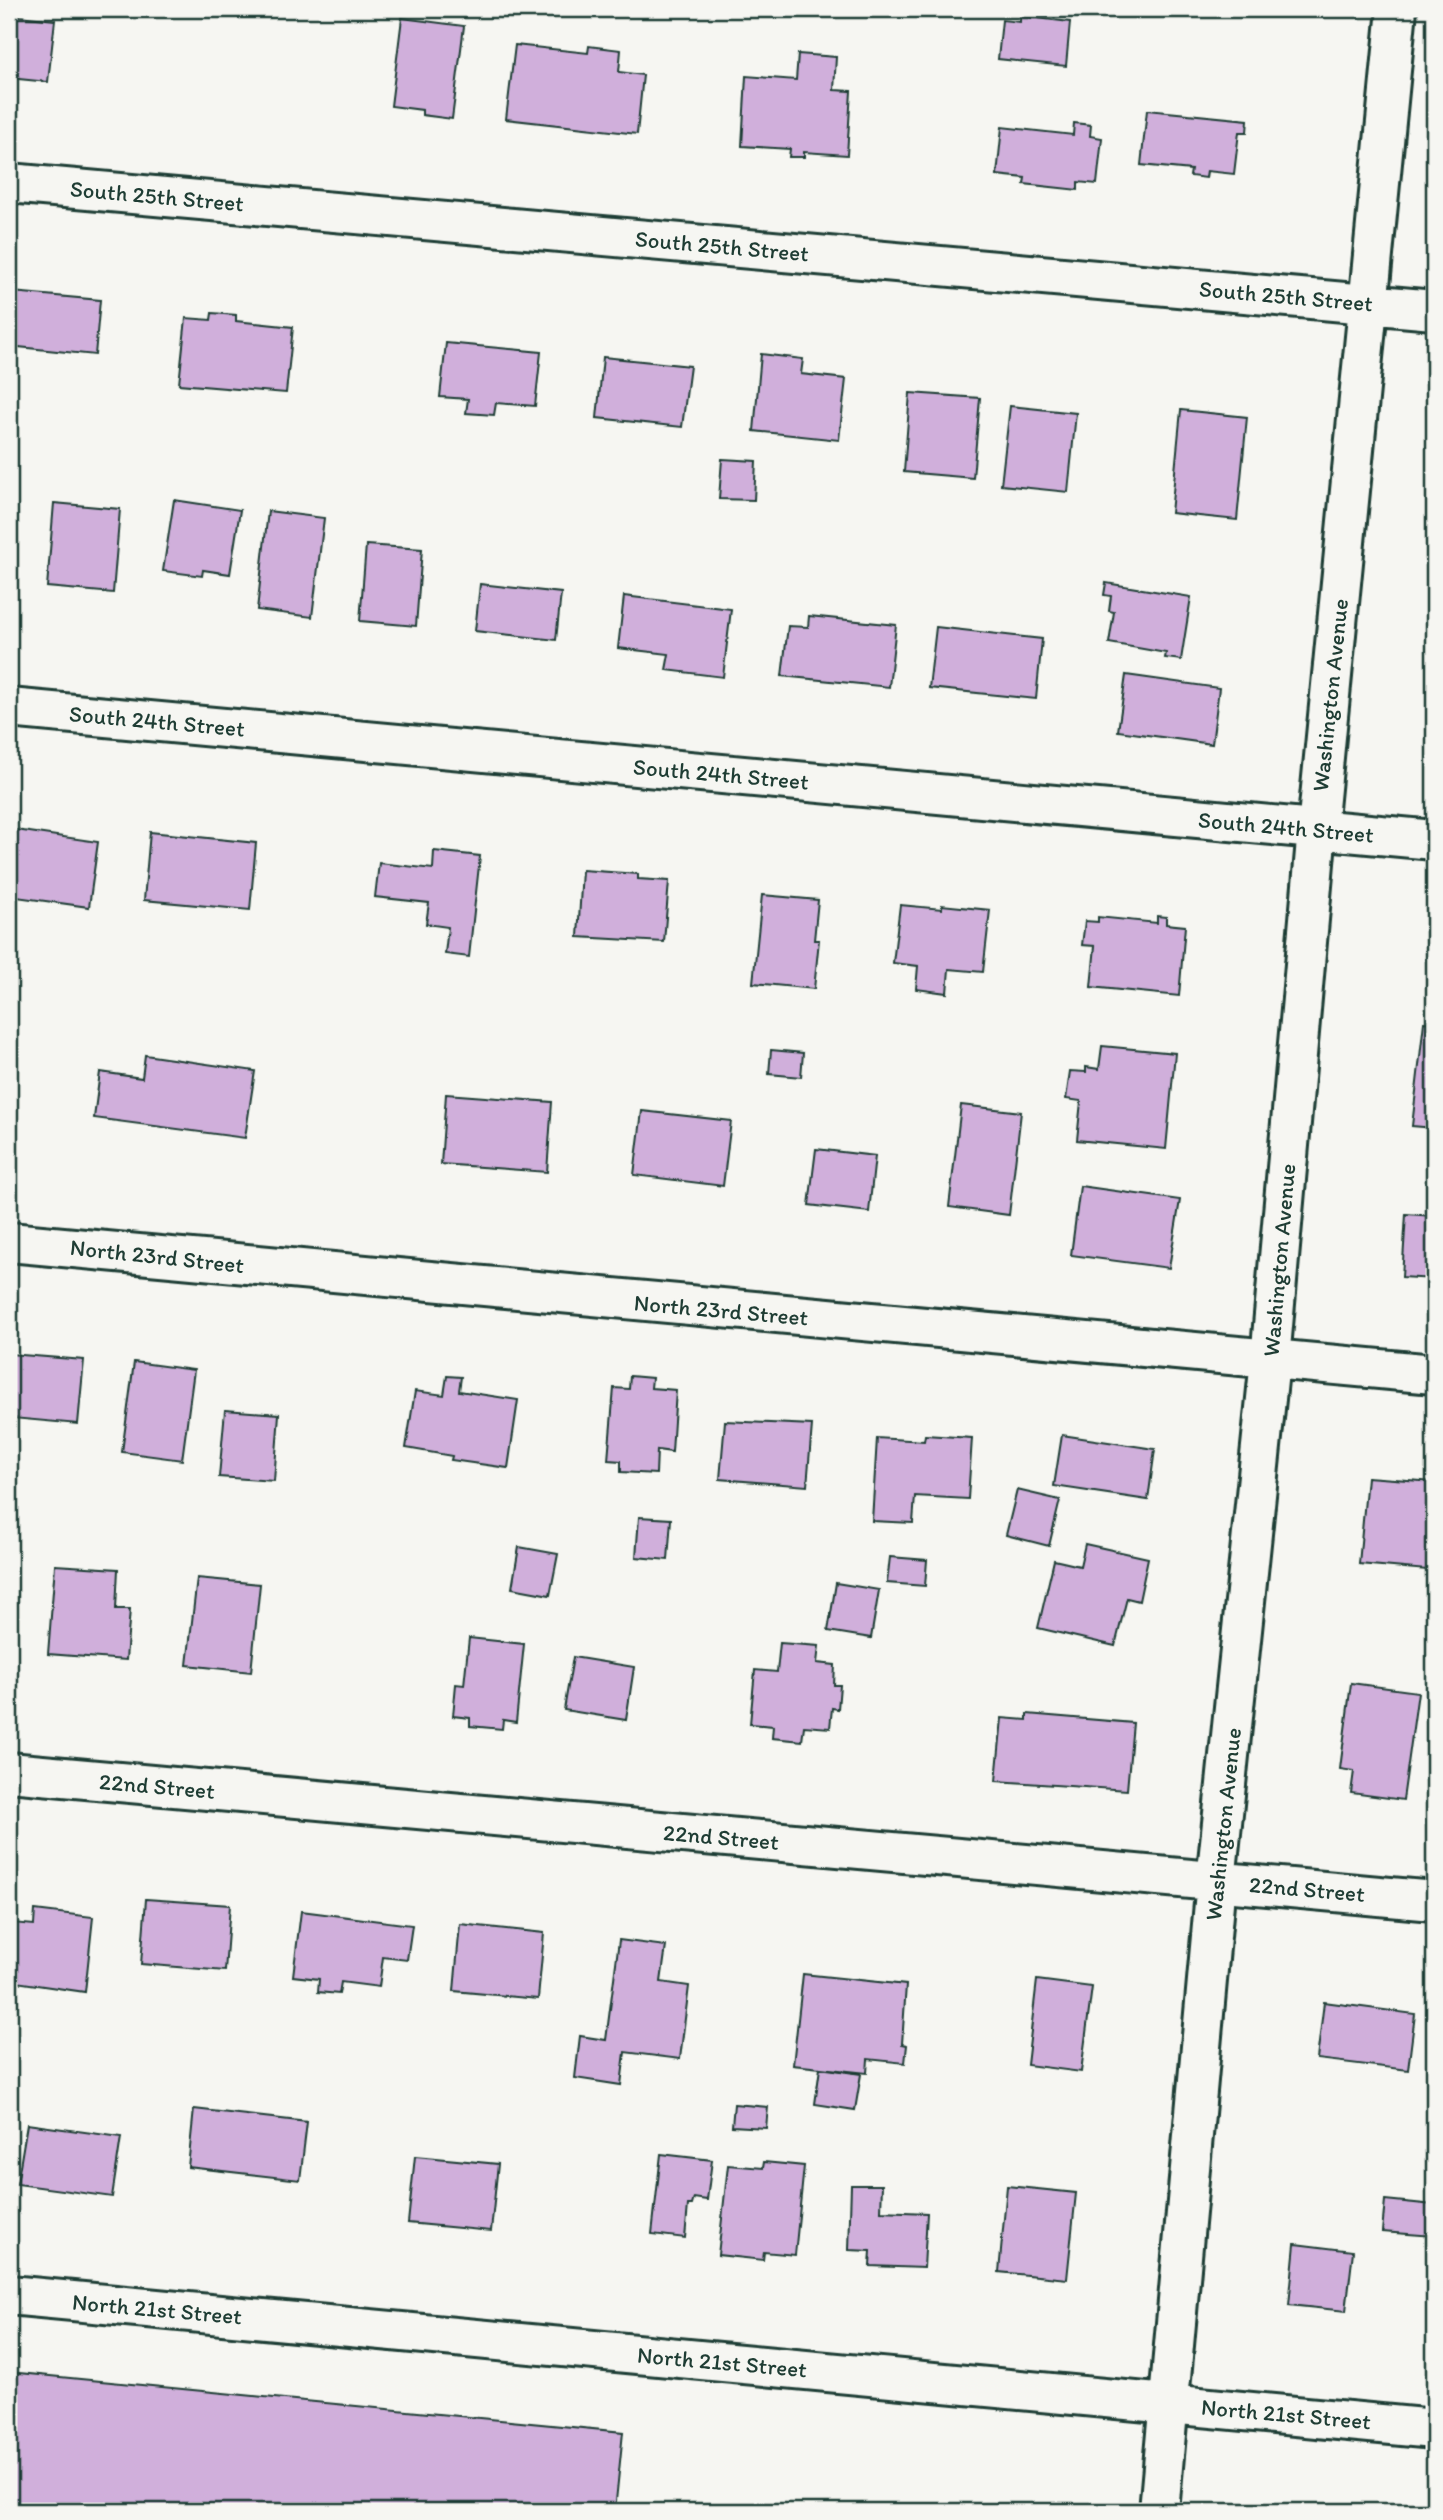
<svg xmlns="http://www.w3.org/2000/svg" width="1443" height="2520" font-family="Itim,sans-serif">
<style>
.building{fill:#d0afdb;stroke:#1f3d34;stroke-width:2}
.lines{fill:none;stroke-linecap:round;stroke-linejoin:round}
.minor-casing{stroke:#1f3d34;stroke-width:44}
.minor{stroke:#f6f6f2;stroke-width:38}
.labels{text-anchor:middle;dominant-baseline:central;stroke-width:5;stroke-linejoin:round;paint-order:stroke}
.street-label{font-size:23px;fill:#1f3d34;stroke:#f6f6f2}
</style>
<rect width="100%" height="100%" fill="#f6f6f2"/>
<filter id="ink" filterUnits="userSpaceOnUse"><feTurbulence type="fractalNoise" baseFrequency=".0143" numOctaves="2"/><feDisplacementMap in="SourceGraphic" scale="14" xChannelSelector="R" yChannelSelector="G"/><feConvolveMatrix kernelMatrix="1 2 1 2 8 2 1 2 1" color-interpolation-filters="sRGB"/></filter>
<g filter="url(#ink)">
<path class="building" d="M9,15L55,20L48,82L9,78Z
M1020,16L1070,22L1066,66L998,59L1002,20L1020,22Z
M402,18L464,26L452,119L422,115V110L391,106Z
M515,45L588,53L589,46L621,50L619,72L643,75L637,134L506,119Z
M798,54L836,57L834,90L851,91L847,155L804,152V157H789L790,149L742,146L746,76L796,80Z
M1147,110L1248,120L1247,132H1239L1234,174L1207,171L1206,178L1190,176L1191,170L1141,165Z
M1074,123L1091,125L1090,136L1102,138L1097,184L1078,182V190L1024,184L1025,178L997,175L1002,127L1073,135Z
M12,292L100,300L95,355L9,346Z
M212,313L236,315V321L293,327L286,393L179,384L186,318L211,320Z
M446,343L541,352L535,406L496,403L494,415L466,413L468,399L440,397Z
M761,354L803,359L801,374L846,379L839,440L754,431Z
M603,357L690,366L682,427L597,418Z
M910,393L980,398L973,478L904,472Z
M1010,406L1076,413L1068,492L1001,485Z
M1181,410L1247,417L1237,520L1171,513Z
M722,459L756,461L754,500L719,499Z
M174,500L240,510L230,574L203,570L202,576L163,571Z
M54,503L120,509L113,593L47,587Z
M268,511L324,518L312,617L257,610Z
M366,545L422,549L416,626L360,621Z
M1106,583L1191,597L1181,660L1165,658L1166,653L1109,643L1114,612L1109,611L1111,596L1104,595Z
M480,584L561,593L556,640L475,631Z
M624,596L731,609L723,677L666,670L669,654L618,648Z
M809,616L896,625L889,687L782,676L788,626L808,627Z
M936,627L1042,639L1036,699L929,688Z
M1126,675L1219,688L1212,744L1118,731Z
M9,829L98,842L89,907L9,896Z
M150,832L256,843L250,910L144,900Z
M434,851L480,856L469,957L445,954L448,927L426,924L429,903L375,897L379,863L433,869Z
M582,870L638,874V879L669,881L664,942L578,937Z
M762,895L818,900L814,940H819L814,989L753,983Z
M900,905L942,909V905L990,910L983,972L949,969L947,993L916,989L918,966L893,963Z
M1157,916L1166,917V924L1185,926L1179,996L1091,987L1095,946L1082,945L1085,921L1098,922V917L1157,923Z
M1424,1022L1434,1023V1128L1412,1126Z
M1102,1046L1175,1053L1166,1149L1077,1140L1081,1101L1066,1099L1070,1071L1086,1072V1067L1099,1069Z
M771,1050L803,1053L801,1077L769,1074Z
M145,1055L255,1071L245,1138L94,1118L100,1072L142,1078Z
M446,1094L552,1102L547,1172L441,1164Z
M961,1105L1021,1112L1009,1215L949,1207Z
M642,1111L731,1121L723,1186L634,1175Z
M816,1149L875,1156L869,1212L809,1205Z
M1080,1186L1180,1200L1169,1268L1071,1255Z
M1406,1214L1434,1216V1279L1402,1277Z
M9,1354L84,1360L78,1424L13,1418L11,1442H9Z
M134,1362L194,1370L182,1460L122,1452Z
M447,1376L461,1377L459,1391L518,1400L508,1468L451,1460L452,1456L406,1448L415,1391L444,1395Z
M630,1376L652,1378L651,1388L676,1390L672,1452L657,1450L656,1474L621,1472V1461L608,1460L614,1388L629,1389Z
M225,1410L279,1414L274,1481L219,1477Z
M725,1421L812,1425L807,1486L720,1479Z
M925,1435L972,1438L968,1499L915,1496L913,1523L872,1521L877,1438L924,1441Z
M1062,1435L1155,1449L1148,1500L1054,1486Z
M1367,1477L1434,1482L1427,1570L1359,1564Z
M1017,1490L1060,1500L1049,1546L1006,1535Z
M639,1517L671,1519L668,1560L636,1557Z
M1085,1544L1148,1558L1139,1601L1127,1598L1115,1646L1038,1628L1054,1560L1080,1566Z
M519,1547L558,1554L550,1595L512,1588Z
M890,1557L927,1560L925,1586L887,1583Z
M55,1565L118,1569L116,1609H130L126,1660L48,1654Z
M197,1578L260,1584L251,1672L187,1665Z
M836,1583L879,1590L871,1638L828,1631Z
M469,1638L524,1644L516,1722L503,1720L502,1729L470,1726V1718L453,1716L456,1684L464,1685Z
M780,1643L819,1646L817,1663L835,1665L834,1685H840L838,1709L832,1708L830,1728L804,1726L802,1741L772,1738L773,1726L750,1724L755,1670L777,1672Z
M573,1657L634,1667L626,1720L564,1710Z
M1351,1683L1418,1692L1403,1800L1351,1793L1354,1771L1340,1769Z
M1027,1714L1133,1723L1127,1790L996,1781L1002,1718L1027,1720Z
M146,1899L230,1905L225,1971L141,1964Z
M35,1910L93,1917L85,1992L9,1981L13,1923L34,1925Z
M301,1911L412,1925L407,1960L383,1957L379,1987L341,1982L339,1994L318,1992L319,1979L293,1976Z
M460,1924L544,1933L538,1999L454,1991Z
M619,1940L666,1946L661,1982L689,1986L680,2059L625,2052L621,2085L575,2078L580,2036L606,2040Z
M803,1974L906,1985L902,2044L907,2045L905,2063L868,2059L867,2073L793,2065Z
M1037,1980L1092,1987L1081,2072L1027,2065Z
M1324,2002L1415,2014L1408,2070L1317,2059Z
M820,2068L861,2074L855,2110L815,2104Z
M734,2104L768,2107L766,2128L732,2126Z
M194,2109L307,2122L300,2180L188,2167Z
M27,2124L121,2137L112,2197L17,2184Z
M661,2154L712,2160L707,2200L694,2198L692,2205H688L685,2238L652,2234Z
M415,2156L498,2164L491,2231L408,2223Z
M764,2162L804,2166L795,2255L764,2252L763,2260L718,2255L728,2165L763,2168Z
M851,2185H882L881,2211L927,2213L924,2268L870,2266L871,2251L849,2250Z
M1007,2186L1076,2193L1067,2279L999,2272Z
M1385,2200L1434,2205V2236L1382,2232Z
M1295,2244L1353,2251L1346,2311L1289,2305Z
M9,2372L623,2432L615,2511H9Z"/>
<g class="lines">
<g class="minor-casing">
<path id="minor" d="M9,183L1434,310
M9,708L1434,840
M9,1242L1434,1374
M9,1772L1434,1901
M9,2295L1434,2429
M1159,2511L1216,1881L1270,1360L1317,829L1397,9"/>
</g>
<use href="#minor" class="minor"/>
</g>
</g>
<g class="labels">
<g class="street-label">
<text transform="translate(157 196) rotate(5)">South 25th Street</text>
<text transform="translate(722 246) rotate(5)">South 25th Street</text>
<text transform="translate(1286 296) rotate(5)">South 25th Street</text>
<text transform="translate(1330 695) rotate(-84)">Washington Avenue</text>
<text transform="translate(157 721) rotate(5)">South 24th Street</text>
<text transform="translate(721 774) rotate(5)">South 24th Street</text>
<text transform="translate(1286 827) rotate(5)">South 24th Street</text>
<text transform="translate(157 1256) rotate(6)">North 23rd Street</text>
<text transform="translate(1279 1260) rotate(-85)">Washington Avenue</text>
<text transform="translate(721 1310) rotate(5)">North 23rd Street</text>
<text transform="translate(157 1786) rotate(5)">22nd Street</text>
<text transform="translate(1223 1824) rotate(-84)">Washington Avenue</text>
<text transform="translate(721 1837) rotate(5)">22nd Street</text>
<text transform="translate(1307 1889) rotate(5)">22nd Street</text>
<text transform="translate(157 2309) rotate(5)">North 21st Street</text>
<text transform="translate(722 2362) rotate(5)">North 21st Street</text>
<text transform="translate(1286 2414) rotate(5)">North 21st Street</text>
</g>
</g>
<rect width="1443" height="2520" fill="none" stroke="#f6f6f2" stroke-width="35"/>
<rect x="18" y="18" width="1408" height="2485" fill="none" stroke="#1f3d34" stroke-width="2.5" filter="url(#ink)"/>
</svg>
